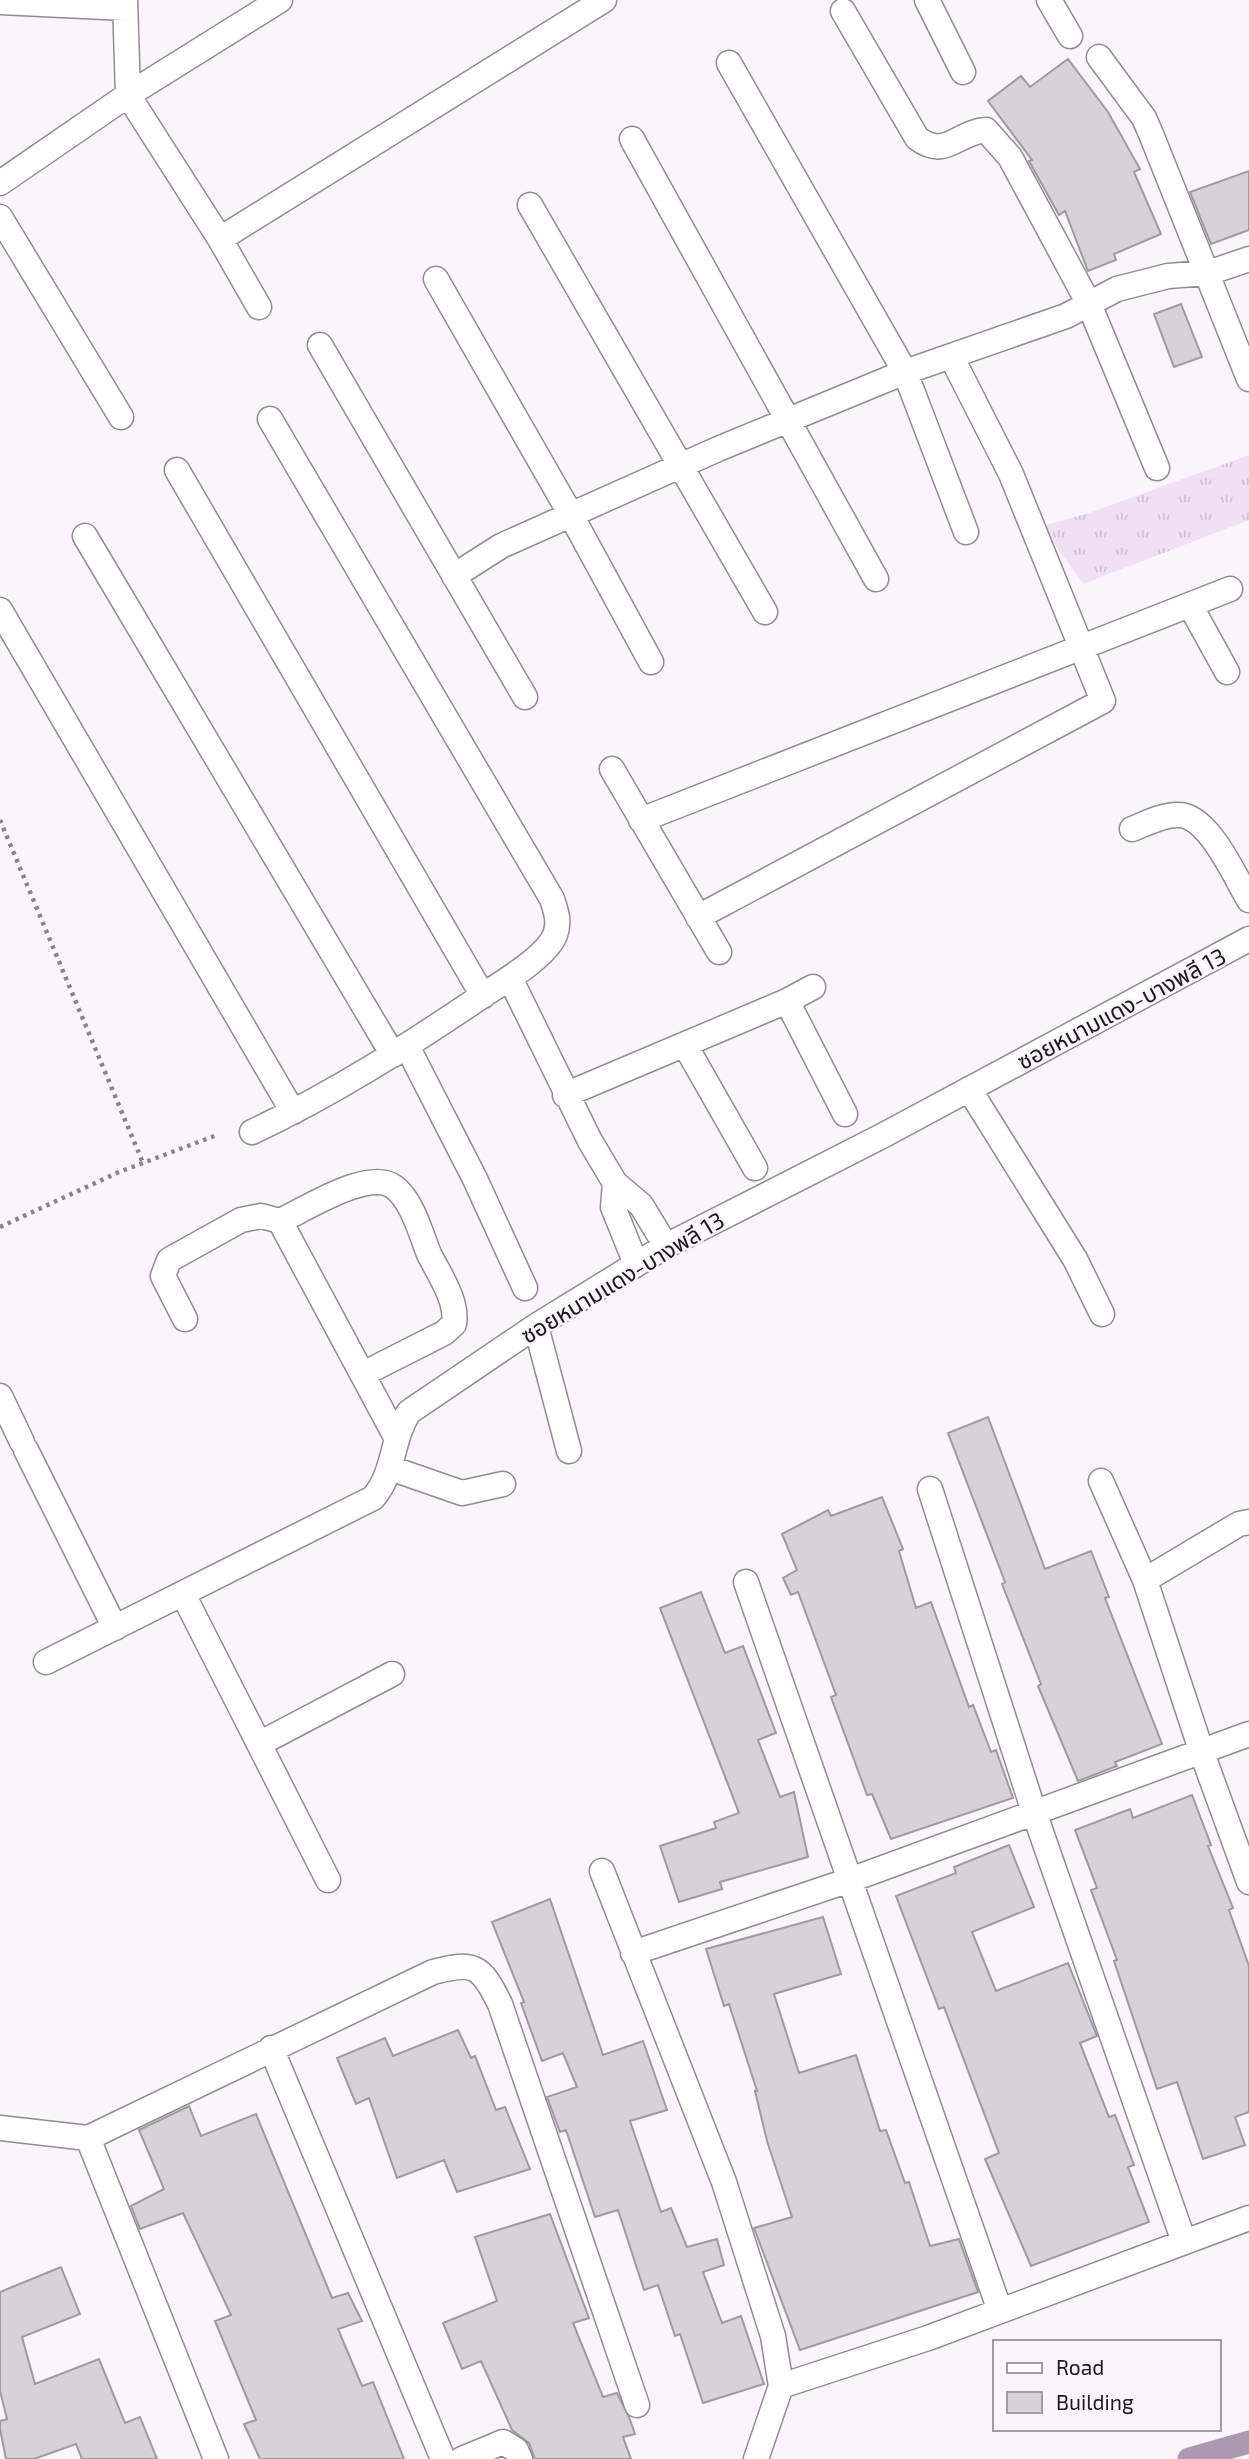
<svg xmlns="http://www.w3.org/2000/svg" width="1249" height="2459" font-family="'Exo 2','Noto Sans Thai',sans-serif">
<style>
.grass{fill:url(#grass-tufts)}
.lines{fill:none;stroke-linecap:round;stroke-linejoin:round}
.canal{stroke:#ac98b1;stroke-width:23}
.building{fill:#d7d2d8;stroke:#9f9aa0;stroke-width:2}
.minor-casing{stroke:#908c91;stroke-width:27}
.path{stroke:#868487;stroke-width:4.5;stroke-dasharray:3.5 5;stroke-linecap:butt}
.minor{stroke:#fff;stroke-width:24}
.labels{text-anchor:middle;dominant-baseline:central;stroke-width:5;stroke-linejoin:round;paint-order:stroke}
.street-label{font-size:23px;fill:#19181a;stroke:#faf5fb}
</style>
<defs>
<pattern id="grass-tufts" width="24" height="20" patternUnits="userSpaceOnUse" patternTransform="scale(1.75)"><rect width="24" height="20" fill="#f1dff6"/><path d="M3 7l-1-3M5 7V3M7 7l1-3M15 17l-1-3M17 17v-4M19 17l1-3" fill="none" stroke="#cebfd2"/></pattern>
</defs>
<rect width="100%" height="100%" fill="#faf5fb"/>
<path class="grass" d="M1249,455V520L1083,584L1042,526L1092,512Z"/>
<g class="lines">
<path class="canal" d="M1189,2459L1249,2442"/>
</g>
<path class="building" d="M1068,59L1108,112L1140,169L1134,172L1161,234L1114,254L1116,260L1088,271L1065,211L1059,215L1029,161L1032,160L988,101L1021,76L1030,87Z
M1249,171V230L1211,244L1190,192Z
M1181,304L1202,357L1174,367L1154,314Z
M988,1417L1045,1569L1091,1551L1109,1597L1105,1598L1162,1744L1115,1762L1117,1766L1078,1781L1038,1686L1041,1684L1002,1584L1005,1582L948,1433Z
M882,1497L903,1549L899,1551L916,1608L931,1602L969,1707L973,1705L991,1752L996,1750L1013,1798L891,1839L872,1794L867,1795L831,1697L836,1695L798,1592L791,1595L783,1578L797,1570L782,1534L828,1510L831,1516Z
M701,1592L725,1653L743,1646L776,1733L758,1740L780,1797L794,1792L808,1857L720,1882L722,1889L679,1902L660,1846L716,1828L714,1822L739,1813L660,1608Z
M1192,1795L1211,1845L1208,1846L1233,1908L1229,1910L1249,1966V2112L1235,2117L1245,2145L1203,2159L1177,2082L1157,2089L1114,1961L1117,1960L1091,1890L1097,1888L1075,1830L1130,1809L1133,1818Z
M1009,1845L1034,1907L972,1932L996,1991L1068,1963L1097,2036L1080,2043L1109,2117L1115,2115L1134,2165L1128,2167L1149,2222L1031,2266L985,2159L999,2153L944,2007L939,2009L896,1896L956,1873L954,1867Z
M550,1899L603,2055L643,2041L667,2110L630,2121L661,2212L671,2208L687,2247L717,2239L724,2265L703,2272L722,2323L741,2316L764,2384L703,2403L680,2334L675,2336L658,2285L644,2290L618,2210L595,2217L566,2130L560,2132L547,2097L577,2087L563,2053L542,2061L521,2003L524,2002L492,1922Z
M823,1917L841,1974L774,1994L799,2073L856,2055L880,2131L886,2130L905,2183L909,2182L930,2246L959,2239L978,2292L800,2350L754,2228L792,2217L767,2141L755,2091H757L729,2004L724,2006L706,1949Z
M458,2030L471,2058L475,2056L496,2110L505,2107L530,2169L457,2192L444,2160L397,2178L369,2098L356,2104L337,2058L385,2038L393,2056Z
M189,2106L201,2136L256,2114L332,2298L348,2293L362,2321L338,2329L362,2386L373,2382L404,2459H260L244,2424L256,2420L215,2321L231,2315L183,2213L140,2229L131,2206L164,2189L139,2130Z
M550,2214L589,2318L573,2323L603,2397L617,2393L629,2417L635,2434L623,2437L631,2459H535L529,2443L512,2430L481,2361L462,2369L443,2323L497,2301L475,2237Z
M61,2267L80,2314L22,2337L35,2384L99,2359L125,2423L140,2417L157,2459H82L76,2444L34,2459H6L0,2429V2421L7,2419L0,2391V2292Z"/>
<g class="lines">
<g class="minor-casing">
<path id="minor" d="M125,0L128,95L220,239L259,307
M927,0L963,72
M1049,0L1070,36
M0,2L125,8
M843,11L917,138C946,160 957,132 986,130L1010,157L1089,304L1157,468
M1099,57L1144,118L1151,134L1249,379
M729,63L905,372L966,532
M632,139L876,579
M0,183L128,95L280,0
M530,205L765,612
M0,217L121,417
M220,239L604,0
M436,279L571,515L651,662
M320,345L525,697
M177,470L483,996
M85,536L393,1055
M454,576L501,546L718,449L905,372L1066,316L1117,289L1168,276L1208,273L1249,259
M1190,605L1227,672
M0,610L293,1112
M612,769L719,952
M641,820L1230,589
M1132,829C1145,824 1164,814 1179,815C1209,816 1234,875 1249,900
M698,917L1103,701L1011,474L951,356
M510,978L590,1141L615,1183L641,1205L666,1246
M787,1001L845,1114
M685,1045L755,1168
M408,1048L475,1179L525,1288
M969,1089L1075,1259L1102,1314
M565,1095L787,1001L813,987
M252,1132C333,1094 408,1046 482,996C502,983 546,957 555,935C560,922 556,911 552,899L270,419
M615,1183L613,1207L636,1264
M280,1221C306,1209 369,1168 394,1187C412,1200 421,1234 429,1254C439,1274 458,1301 454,1324L444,1333L363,1374
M185,1319L163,1276L169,1260L241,1220L261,1216L280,1221L396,1437
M536,1326L569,1451
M0,1396L22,1442
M26,1450L115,1628
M390,1468L462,1493L503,1484
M1101,1481L1145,1580L1202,1753L1249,1882
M930,1489L1034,1812L1184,2242
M1145,1580L1239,1524L1249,1522
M746,1582L1000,2311
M183,1594L328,1880
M46,1662L373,1498C395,1473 391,1439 409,1412L536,1326L666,1246L882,1136L1249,939
M259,1744L392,1674
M602,1871L724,2182L773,2336L781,2386L756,2459
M633,1953L850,1880L1249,1734
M271,2048L443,2459
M0,2128L88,2138L433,1972C474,1961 481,1965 500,2004L637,2405
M88,2138L216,2459
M781,2386L928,2338L1249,2218
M462,2459L503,2442L516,2450L520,2459"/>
</g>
<path class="path" d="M0,820L143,1163
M0,1227L119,1172L217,1135"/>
<use href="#minor" class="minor"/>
</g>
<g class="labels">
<g class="street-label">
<text transform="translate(1121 1008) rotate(-28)">ซอยหนามแดง-บางพลี 13</text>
<text transform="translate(622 1277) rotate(-31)">ซอยหนามแดง-บางพลี 13</text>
</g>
</g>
<rect x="993" y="2340" width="228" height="91" fill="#faf5fb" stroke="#a09da1" stroke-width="2"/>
<rect x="1007" y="2363" width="35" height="10" fill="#ffffff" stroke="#a09da1" stroke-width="2"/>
<text x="1056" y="2375" font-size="21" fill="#19181a">Road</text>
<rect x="1007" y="2392" width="35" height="21" fill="#d7d2d8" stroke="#a09da1" stroke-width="2"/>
<text x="1056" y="2410" font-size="21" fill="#19181a">Building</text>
</svg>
